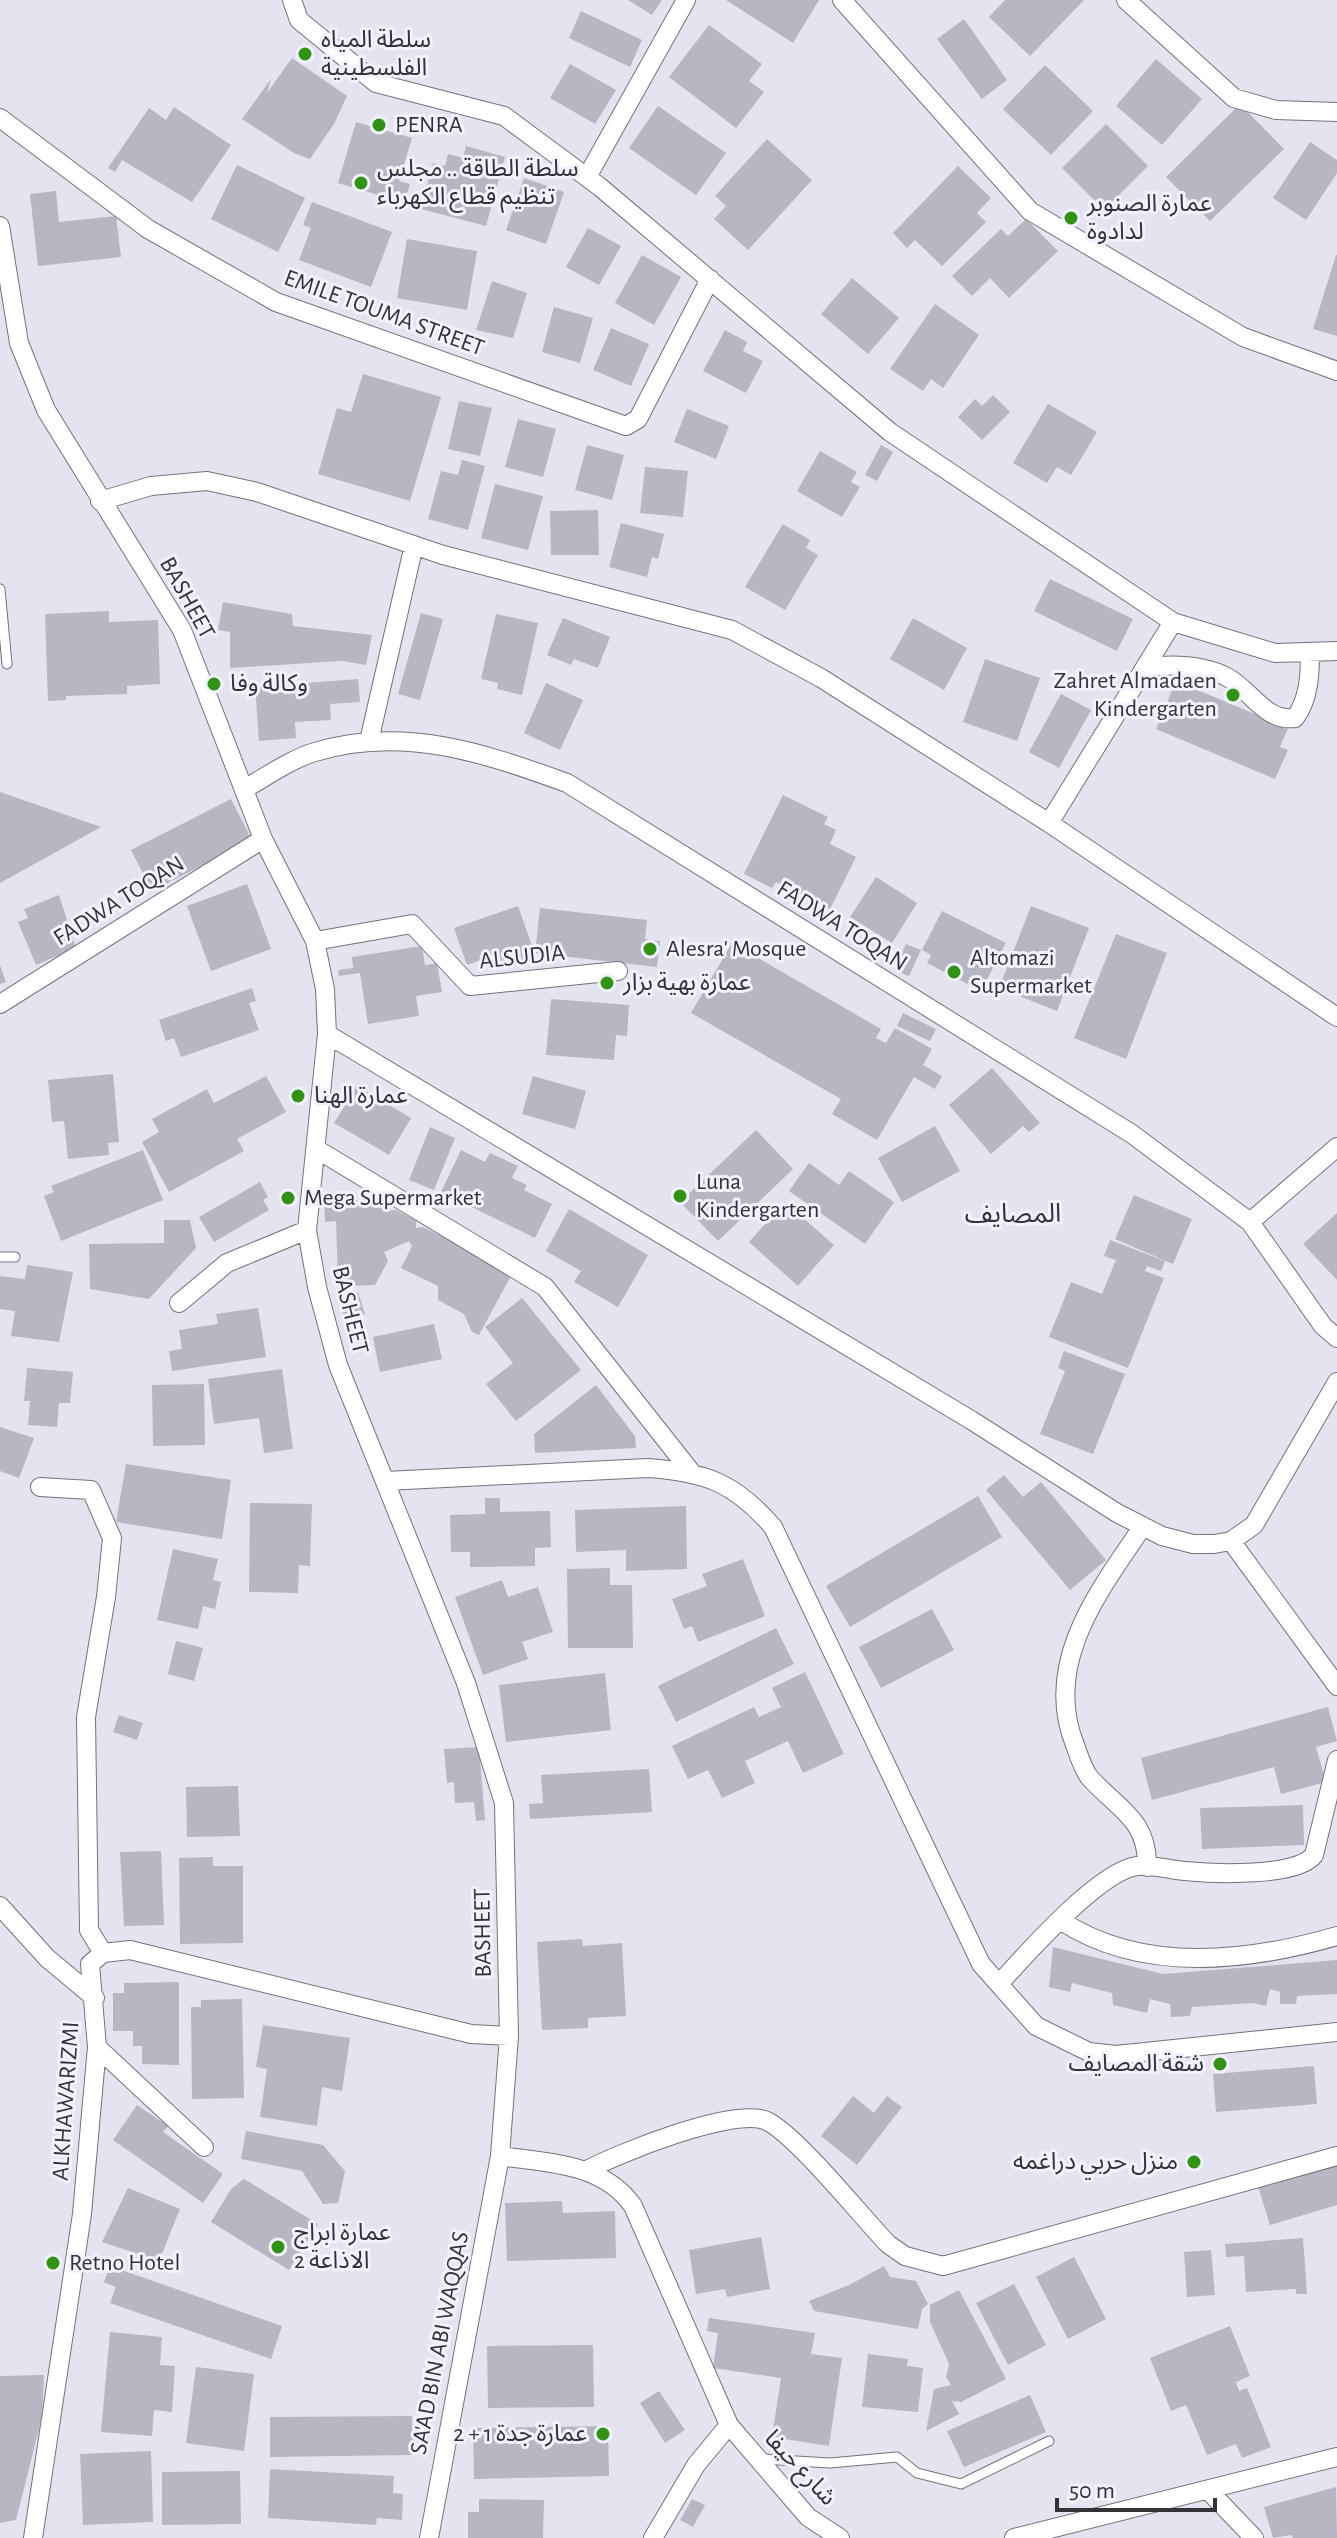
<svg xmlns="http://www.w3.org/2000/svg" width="1337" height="2538" font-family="'Alegreya Sans','Noto Sans Arabic',sans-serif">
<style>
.building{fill:#b7b6c3}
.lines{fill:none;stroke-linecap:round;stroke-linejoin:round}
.service-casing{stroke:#73727d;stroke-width:11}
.minor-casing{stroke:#73727d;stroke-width:20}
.service{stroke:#fff;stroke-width:9}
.minor{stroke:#fff;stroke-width:18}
.poi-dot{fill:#309314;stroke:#f2f1fe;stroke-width:3}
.labels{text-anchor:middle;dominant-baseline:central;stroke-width:6;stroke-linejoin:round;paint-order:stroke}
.poi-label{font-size:24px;fill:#323237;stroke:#f2f1fe;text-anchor:start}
.street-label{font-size:24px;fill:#323237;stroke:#f2f1fe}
.neighbourhood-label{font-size:26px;fill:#323237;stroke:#f2f1fe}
</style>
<rect width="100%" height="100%" fill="#e5e3f0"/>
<path class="building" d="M628,0H662L652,15Z
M726,0H819L793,43Z
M1005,0H1084L1030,56L989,17Z
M581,11L642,40L630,67L569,38Z
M964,19L1007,80L982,99L937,39Z
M709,25L762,64L749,81L764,92L736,128L669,77Z
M292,58L347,96L334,124L310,159L294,153L242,119L271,79L267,93Z
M1156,59L1202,99L1162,145L1116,106Z
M570,64L616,90L595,124L550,98Z
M1045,65L1093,111L1051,155L1003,109Z
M1240,104L1284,149L1210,221L1166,177Z
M658,106L726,153L696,195L629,148Z
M174,107L231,145L192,202L122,160L115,172L108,168L149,108L166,120Z
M356,122L412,138L399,181L410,184L404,203L338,183Z
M1106,124L1148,166L1104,210L1062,168Z
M767,139L812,180L748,250L714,219L726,206L715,196Z
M1310,142L1337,160V173L1306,220L1273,198Z
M466,146L505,157L486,226L421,209L433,163L445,166L448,154L463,158Z
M237,165L305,198L278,252L211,219Z
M958,166L991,198L977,213L986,222L942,266L915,240L907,248L893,233Z
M524,178L564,192L546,244L506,230Z
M56,191L59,222L116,216L121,257L38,266L30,194Z
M312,202L392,232L371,287L299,260L311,228L303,225Z
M1026,219L1058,251L1009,298L990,278L972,296L952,276L1001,229L1008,236Z
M588,228L621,246L599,285L566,267Z
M407,239L477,251L467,310L397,298Z
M642,255L681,277L654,325L615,303Z
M1336,255H1337V336L1313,329Z
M852,278L899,318L868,354L821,314Z
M492,281L527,293L513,338L476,330Z
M935,304L979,335L943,388L931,379L923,391L890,369Z
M554,307L593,318L580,363L542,352Z
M611,328L649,344L631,386L593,370Z
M725,330L747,342L743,351L763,361L746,393L703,371Z
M363,374L441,397L410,501L318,474L337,408L351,412Z
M993,395L1010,412L982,440L958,417L975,399L982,406Z
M459,401L492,408L480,456L448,449Z
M1048,404L1097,432L1071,475L1057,467L1047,483L1013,463Z
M687,409L729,426L716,459L674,442Z
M518,419L556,429L543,477L505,467Z
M587,445L624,455L612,500L575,490Z
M881,445L893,452L877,481L865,475Z
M820,451L857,472L851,482L860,487L842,517L797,491Z
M462,460L485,466L468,530L428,519L441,471L458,475Z
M645,467L688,471L683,517L640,513Z
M495,484L543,496L528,550L481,538Z
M598,510L599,555H551L550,511Z
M621,523L664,534L658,559L652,557L647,577L609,567Z
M783,524L810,540L806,548L818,555L785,610L745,587Z
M1050,579L1133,619L1117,651L1034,611Z
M223,602L292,614L293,626L372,635L366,665L342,661L230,668V632L218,630Z
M109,611V622L158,620L160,684L127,686V694L66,696V700L48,701L45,614Z
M421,613L443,619L420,700L398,694Z
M496,614L538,623L522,695L497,689L498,683L481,679Z
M563,618L610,637L598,668L574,659L571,665L547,655Z
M913,618L967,648L944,690L890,659Z
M985,659L1040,678L1017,741L963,722Z
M358,679L360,702L330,704L331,720L295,722L296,738L259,741L255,687Z
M1176,681L1288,728L1280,747L1288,750L1275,779L1156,729Z
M546,683L583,700L560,750L524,733Z
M1061,694L1091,710L1059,768L1029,752Z
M0,792L101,827L0,883Z
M783,795L828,817L824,824L836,830L830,844L856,857L830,909L776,882L772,888L744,874Z
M231,799L252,840L152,891L131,850Z
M876,877L917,903L892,943L850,917Z
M247,884L271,949L211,971L187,906Z
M59,895L76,948L36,965L18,922L28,918L24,909Z
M518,906L536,957L504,968L499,954L467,965L454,928Z
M1031,906L1089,928L1057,1011L999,988Z
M540,908L647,920L645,939L660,941L657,967L535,953Z
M942,911L1006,943L981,991L927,963L931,955L922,950Z
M1116,934L1167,953L1126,1059L1074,1038Z
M732,943L881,1029L876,1038L886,1043L895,1028L932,1049L923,1065L942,1076L935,1089L914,1077L877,1140L832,1114L841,1099L691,1013Z
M906,944L921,950L909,976L894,970Z
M422,946L425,965L437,963L442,992L416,996L419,1016L368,1024L360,973L339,976L338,970L353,968L352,957Z
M0,965L6,982L0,984Z
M252,988L256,1001L249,1003L259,1030L181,1057L174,1038L166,1041L159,1020Z
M551,999L629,1005L627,1036L616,1035L614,1060L546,1055Z
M903,1013L936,1029L930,1041L897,1026Z
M992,1068L1040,1123L1029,1132L1023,1126L991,1154L949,1105Z
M113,1074L119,1142L108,1143L109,1155L68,1159L64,1121L52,1122L48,1080Z
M266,1076L286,1112L237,1139L244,1151L169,1192L142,1142L159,1132L152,1119L207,1089L214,1103Z
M533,1076L586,1091L575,1129L522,1114Z
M357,1086L411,1118L389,1155L334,1123Z
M935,1126L960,1171L902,1202L878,1158Z
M430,1127L455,1138L434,1190L409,1180Z
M756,1130L793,1169L718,1241L680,1202Z
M143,1150L163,1200L61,1241L44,1196L54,1192L51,1186Z
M461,1150L485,1162L490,1153L518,1166L512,1178L527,1185L524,1190L552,1204L535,1238L441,1192Z
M809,1163L839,1185L849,1171L894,1202L865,1244L789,1191Z
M260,1182L268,1197L263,1200L269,1210L214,1242L199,1217Z
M324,1195H346L359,1201L383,1200L387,1211L396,1210L416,1221V1228L423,1227L513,1272L479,1335L472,1332L464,1314L438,1300V1286L401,1268L412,1246L409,1241L384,1252L388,1261L375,1285L351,1286L338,1279L336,1221L325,1222Z
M1134,1195L1192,1219L1173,1264L1115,1239Z
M785,1202L834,1245L798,1286L749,1242Z
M569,1209L648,1255L618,1307L574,1282L581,1271L546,1251Z
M1337,1213V1280L1303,1244Z
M164,1220H190L196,1248L149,1299L90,1289L89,1244L164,1243Z
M1110,1240L1165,1261L1161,1271L1147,1266L1145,1271L1164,1278L1128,1368L1049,1337L1071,1282L1102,1294L1116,1260L1104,1256Z
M27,1265L73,1272L59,1342L11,1336L15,1311L0,1309V1276L25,1279Z
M358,1292L365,1314L345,1320L339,1298Z
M522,1298L581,1370L516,1421L486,1384L513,1363L485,1327Z
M258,1308L266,1357L172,1371L169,1351L182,1349L179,1330L218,1324L216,1314Z
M434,1324L442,1359L380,1372L373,1337Z
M1064,1351L1125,1374L1093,1454L1040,1434L1065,1371L1058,1368Z
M27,1368L73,1372L70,1403H59L57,1427L28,1425L30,1401H24Z
M282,1369L293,1449L264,1453L259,1418L214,1424L208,1379Z
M204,1384L205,1445L153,1446L152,1385Z
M596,1385L635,1436L636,1448L535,1453L534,1434Z
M0,1427L34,1438L19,1478L0,1471Z
M126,1464L231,1480L222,1539L116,1522Z
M1004,1475L1023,1497L1041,1482L1106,1560L1070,1590L986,1490Z
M978,1496L1002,1537L850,1627L826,1586Z
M485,1498H500V1512L550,1511L551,1547L535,1548V1566L470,1567V1552H451L450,1515L485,1514Z
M250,1503L312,1504L310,1566L299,1565L298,1593L249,1592Z
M686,1506L687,1569L626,1571V1550L576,1552L575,1510Z
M173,1549L218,1559L213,1580L221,1582L215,1609L203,1606L198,1629L157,1620Z
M743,1559L765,1616L698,1642L692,1626L684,1629L672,1599L707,1586L702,1574Z
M610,1568V1585H632L633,1648H568L567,1569Z
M502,1580L508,1597L538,1587L553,1632L522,1642L528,1659L483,1675L455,1597Z
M932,1609L954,1650L881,1688L859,1647Z
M776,1628L794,1664L676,1722L658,1686Z
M176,1641L203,1648L194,1681L168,1674Z
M805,1672L844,1754L803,1773L788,1741L745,1761L755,1783L722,1798L708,1770L688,1779L672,1746L754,1707L759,1717L781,1707L772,1688Z
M605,1673L611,1730L506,1742L499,1685Z
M1328,1707L1337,1741L1316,1747L1326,1782L1281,1794L1274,1767L1152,1800L1141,1758Z
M119,1715L143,1723L137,1740L113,1732Z
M479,1747L485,1820L476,1821L474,1802L455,1803L454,1782L447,1783L444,1749Z
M649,1769L652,1812L530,1819L529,1804L543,1803L541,1775Z
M238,1786L240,1836L187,1837L186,1787Z
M1303,1805L1304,1845L1202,1849L1200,1808Z
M161,1851L164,1925L124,1926L120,1852Z
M213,1857V1866H243V1943L180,1944L179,1858Z
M582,1939L583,1946L622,1943L626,2016L588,2018V2028L542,2030L537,1942Z
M1053,1947L1163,1974L1337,1960V1994L1297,1996L1296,2004H1280V1992L1270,1989L1266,2006L1253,2003L1192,2007L1190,2016L1171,2017L1170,2004L1150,1999L1147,2013L1113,2005L1112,1993L1072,1983L1070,1992L1049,1987Z
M179,1982V2065L142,2064V2046H133V2031H113V1993H124V1983Z
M242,1999L244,2098L192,2099L191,2007H201V2000Z
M263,2025L350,2038L342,2091L322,2087L317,2126L260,2117L267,2069L256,2067Z
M1314,2066L1317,2104L1216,2112L1213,2074Z
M853,2096L874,2113L887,2096L902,2107L857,2165L821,2136Z
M137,2105L168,2126L163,2132L223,2174L203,2203L113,2140Z
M246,2131L323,2145L345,2171L338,2203L323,2204L302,2171L241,2159Z
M1337,2159V2205L1270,2225L1257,2183Z
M244,2179L318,2224L289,2270L211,2222L231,2189Z
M128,2188L180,2209L159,2261L102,2242Z
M562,2201L563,2213L615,2211L616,2258L507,2261L505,2203Z
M761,2237L770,2289L727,2297L725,2289L696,2294L689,2250Z
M1303,2238L1307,2294H1296V2289L1246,2292L1244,2256L1226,2257L1225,2244Z
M1211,2250L1215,2295L1187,2297L1184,2252Z
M1074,2257L1106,2319L1068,2339L1036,2277Z
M110,2266L282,2326L271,2359L110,2303L116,2287L104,2282Z
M884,2266L890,2277L916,2281L928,2304L922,2309L918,2329L814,2311L809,2301L849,2285Z
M1014,2284L1046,2345L1008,2365L976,2303Z
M959,2290L1006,2379L961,2402L952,2401L959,2414L926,2431L934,2389L951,2385L946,2377L949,2364L930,2322V2305Z
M709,2318L815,2333L811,2354L842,2358L829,2446L772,2437L781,2378L713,2368L718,2333L707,2331Z
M1230,2326L1250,2376L1236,2382L1239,2391L1247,2388L1271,2447L1242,2458L1236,2444L1207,2455L1186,2405L1171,2411L1150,2358Z
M110,2332L162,2337L160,2365L175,2366L172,2412L154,2410L152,2436L101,2432Z
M593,2345L594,2407L488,2408L487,2346Z
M868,2354L908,2359L907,2366L923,2368L918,2412L862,2407Z
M196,2367L254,2374L244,2451L186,2443Z
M44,2375L42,2417L16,2520L0,2523V2376Z
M659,2391L685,2430L665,2443L640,2403Z
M1030,2395L1046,2432L964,2467L947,2431Z
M412,2416L413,2455L270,2457V2417Z
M608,2426L609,2476L474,2479L473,2428Z
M151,2451L153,2522L83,2525L80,2454Z
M270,2469L394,2476L393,2493L403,2494L402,2520L377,2518L376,2525L268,2518Z
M240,2471L241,2524L162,2525V2472Z
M1336,2487L1337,2538H1293L1291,2535L1273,2538L1264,2507Z
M479,2499L544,2500L543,2538H468V2512H479Z
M692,2499L705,2505L693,2527L680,2520Z"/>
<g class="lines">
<g class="service-casing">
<path id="service" d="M0,589L7,664
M0,1257H15
M762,2459L830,2463L897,2457L917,2473L961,2484L1049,2441"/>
</g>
<g class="minor-casing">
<path id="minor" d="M292,0L299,20L376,83L504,116L600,187L890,432L1173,622L1275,653L1337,651
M842,0L1030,211L1243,337L1337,371
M1126,0L1234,98L1276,110L1337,112
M0,118L148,229L276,302L626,426L638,419L710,279
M587,177L686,0
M0,226L19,343L46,410L182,630L263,839L315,941L325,989L327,1034L307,1230L317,1287L338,1365L466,1683L504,1803L509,2036L500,2156L429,2538
M100,501L151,486L207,481L257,492L443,555L732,630L821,678L1049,823L1337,1017
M1146,667C1172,664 1202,664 1227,677C1251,690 1265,722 1295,718C1309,699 1310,675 1310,652
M369,741L414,545
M244,789C266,777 291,759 315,752C403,725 484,753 567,783L1132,1134L1250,1222L1323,1326L1337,1338
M1049,823L1173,622
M315,941L412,924L470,986L618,971
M0,1004L263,839
M327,1034L971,1420L1117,1513L1162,1536L1193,1544H1214L1231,1541L1254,1525L1337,1382
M318,1150L545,1287L692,1473
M1250,1222L1337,1147
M179,1303L227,1263L307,1230
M386,1481L648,1468C706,1472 735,1483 773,1527L981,1964L1036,2026L1089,2052L1116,2055L1337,2032
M40,1487L91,1490L112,1538L106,1597L86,1717L89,1930L103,1953
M1143,1526C1099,1591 1042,1663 1075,1745C1079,1756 1083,1770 1090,1778C1120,1811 1148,1820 1147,1867
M1231,1541L1337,1686
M0,1906L47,1958L95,1998
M1060,1920C1141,1974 1247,1962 1337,1936
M103,1953L130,1950L471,2034L509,2036
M999,1984C1025,1955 1099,1871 1137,1866C1151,1864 1171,1870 1185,1871C1214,1874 1298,1877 1314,1855L1337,1760
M97,2047L204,2147
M500,2156C548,2163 603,2163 633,2206L729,2425L808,2517L840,2538
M585,2171C617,2154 734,2106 767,2121C797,2136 861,2216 888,2244L905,2256L943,2266L1337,2156
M1208,2490L1254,2538
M33,2538L82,2214L97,2047L90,1964L103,1953
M653,2538L696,2465L729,2425
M1014,2538L1337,2457"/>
</g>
<use href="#service" class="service"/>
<use href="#minor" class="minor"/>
</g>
<g class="poi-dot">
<circle cx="305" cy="54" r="8"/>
<circle cx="379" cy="125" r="8"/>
<circle cx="361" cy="183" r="8"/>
<circle cx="1071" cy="218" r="8"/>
<circle cx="214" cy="684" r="8"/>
<circle cx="1233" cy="695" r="8"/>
<circle cx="650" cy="949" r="8"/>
<circle cx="954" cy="972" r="8"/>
<circle cx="607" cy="983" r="8"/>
<circle cx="298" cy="1096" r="8"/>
<circle cx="680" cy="1196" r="8"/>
<circle cx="288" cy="1198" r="8"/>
<circle cx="1220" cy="2064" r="8"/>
<circle cx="1194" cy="2162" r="8"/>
<circle cx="278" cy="2247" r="8"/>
<circle cx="53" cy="2263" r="8"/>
<circle cx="603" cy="2434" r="8"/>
</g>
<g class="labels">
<g class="poi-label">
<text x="321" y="40">سلطة المياه<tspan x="321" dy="28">الفلسطينية</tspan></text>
<text x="395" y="125">PENRA</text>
<text x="377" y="169">سلطة الطاقة .. مجلس<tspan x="377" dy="28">تنظيم قطاع الكهرباء</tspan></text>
<text x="1087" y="204">عمارة الصنوبر<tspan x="1087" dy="28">لدادوة</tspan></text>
<text x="1217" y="681" text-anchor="end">Zahret Almadaen<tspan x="1217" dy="28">Kindergarten</tspan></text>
<text x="230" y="684">وكالة وفا</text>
<text x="666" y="949">Alesra' Mosque</text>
<text x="970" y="958">Altomazi<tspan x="970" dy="28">Supermarket</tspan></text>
<text x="623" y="983">عمارة بهية بزار</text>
<text x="314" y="1096">عمارة الهنا</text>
<text x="696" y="1182">Luna<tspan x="696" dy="28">Kindergarten</tspan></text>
<text x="304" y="1198">Mega Supermarket</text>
<text x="1204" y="2064" text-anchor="end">شقة المصايف</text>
<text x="1178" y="2162" text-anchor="end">منزل حربي دراغمه</text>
<text x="294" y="2233">عمارة ابراج<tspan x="294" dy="28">الاذاعة 2</tspan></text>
<text x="69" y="2263">Retno Hotel</text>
<text x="587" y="2434" text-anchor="end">عمارة جدة 1 + 2</text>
</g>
<g class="street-label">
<text transform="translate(384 313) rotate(20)">EMILE TOUMA STREET</text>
<text transform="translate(187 598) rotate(61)">BASHEET</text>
<text transform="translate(119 901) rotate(-32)">FADWA TOQAN</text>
<text transform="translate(842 926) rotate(32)">FADWA TOQAN</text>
<text transform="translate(522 957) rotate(-6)">ALSUDIA</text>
<text transform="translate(350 1310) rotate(76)">BASHEET</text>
<text transform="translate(483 1933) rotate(-91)">BASHEET</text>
<text transform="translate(66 2101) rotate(-86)">ALKHAWARIZMI</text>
<text transform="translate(440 2343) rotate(-79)">SA'AD BIN ABI WAQQAS</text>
<text transform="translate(800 2468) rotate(47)">شارع حيفا</text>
</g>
<g class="neighbourhood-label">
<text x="1013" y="1214">المصايف</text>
</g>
</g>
<path d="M1057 2498v12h158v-12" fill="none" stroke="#323237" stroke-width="4"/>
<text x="1069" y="2498" font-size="24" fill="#323237" stroke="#f2f1fe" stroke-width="6" paint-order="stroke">50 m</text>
</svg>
